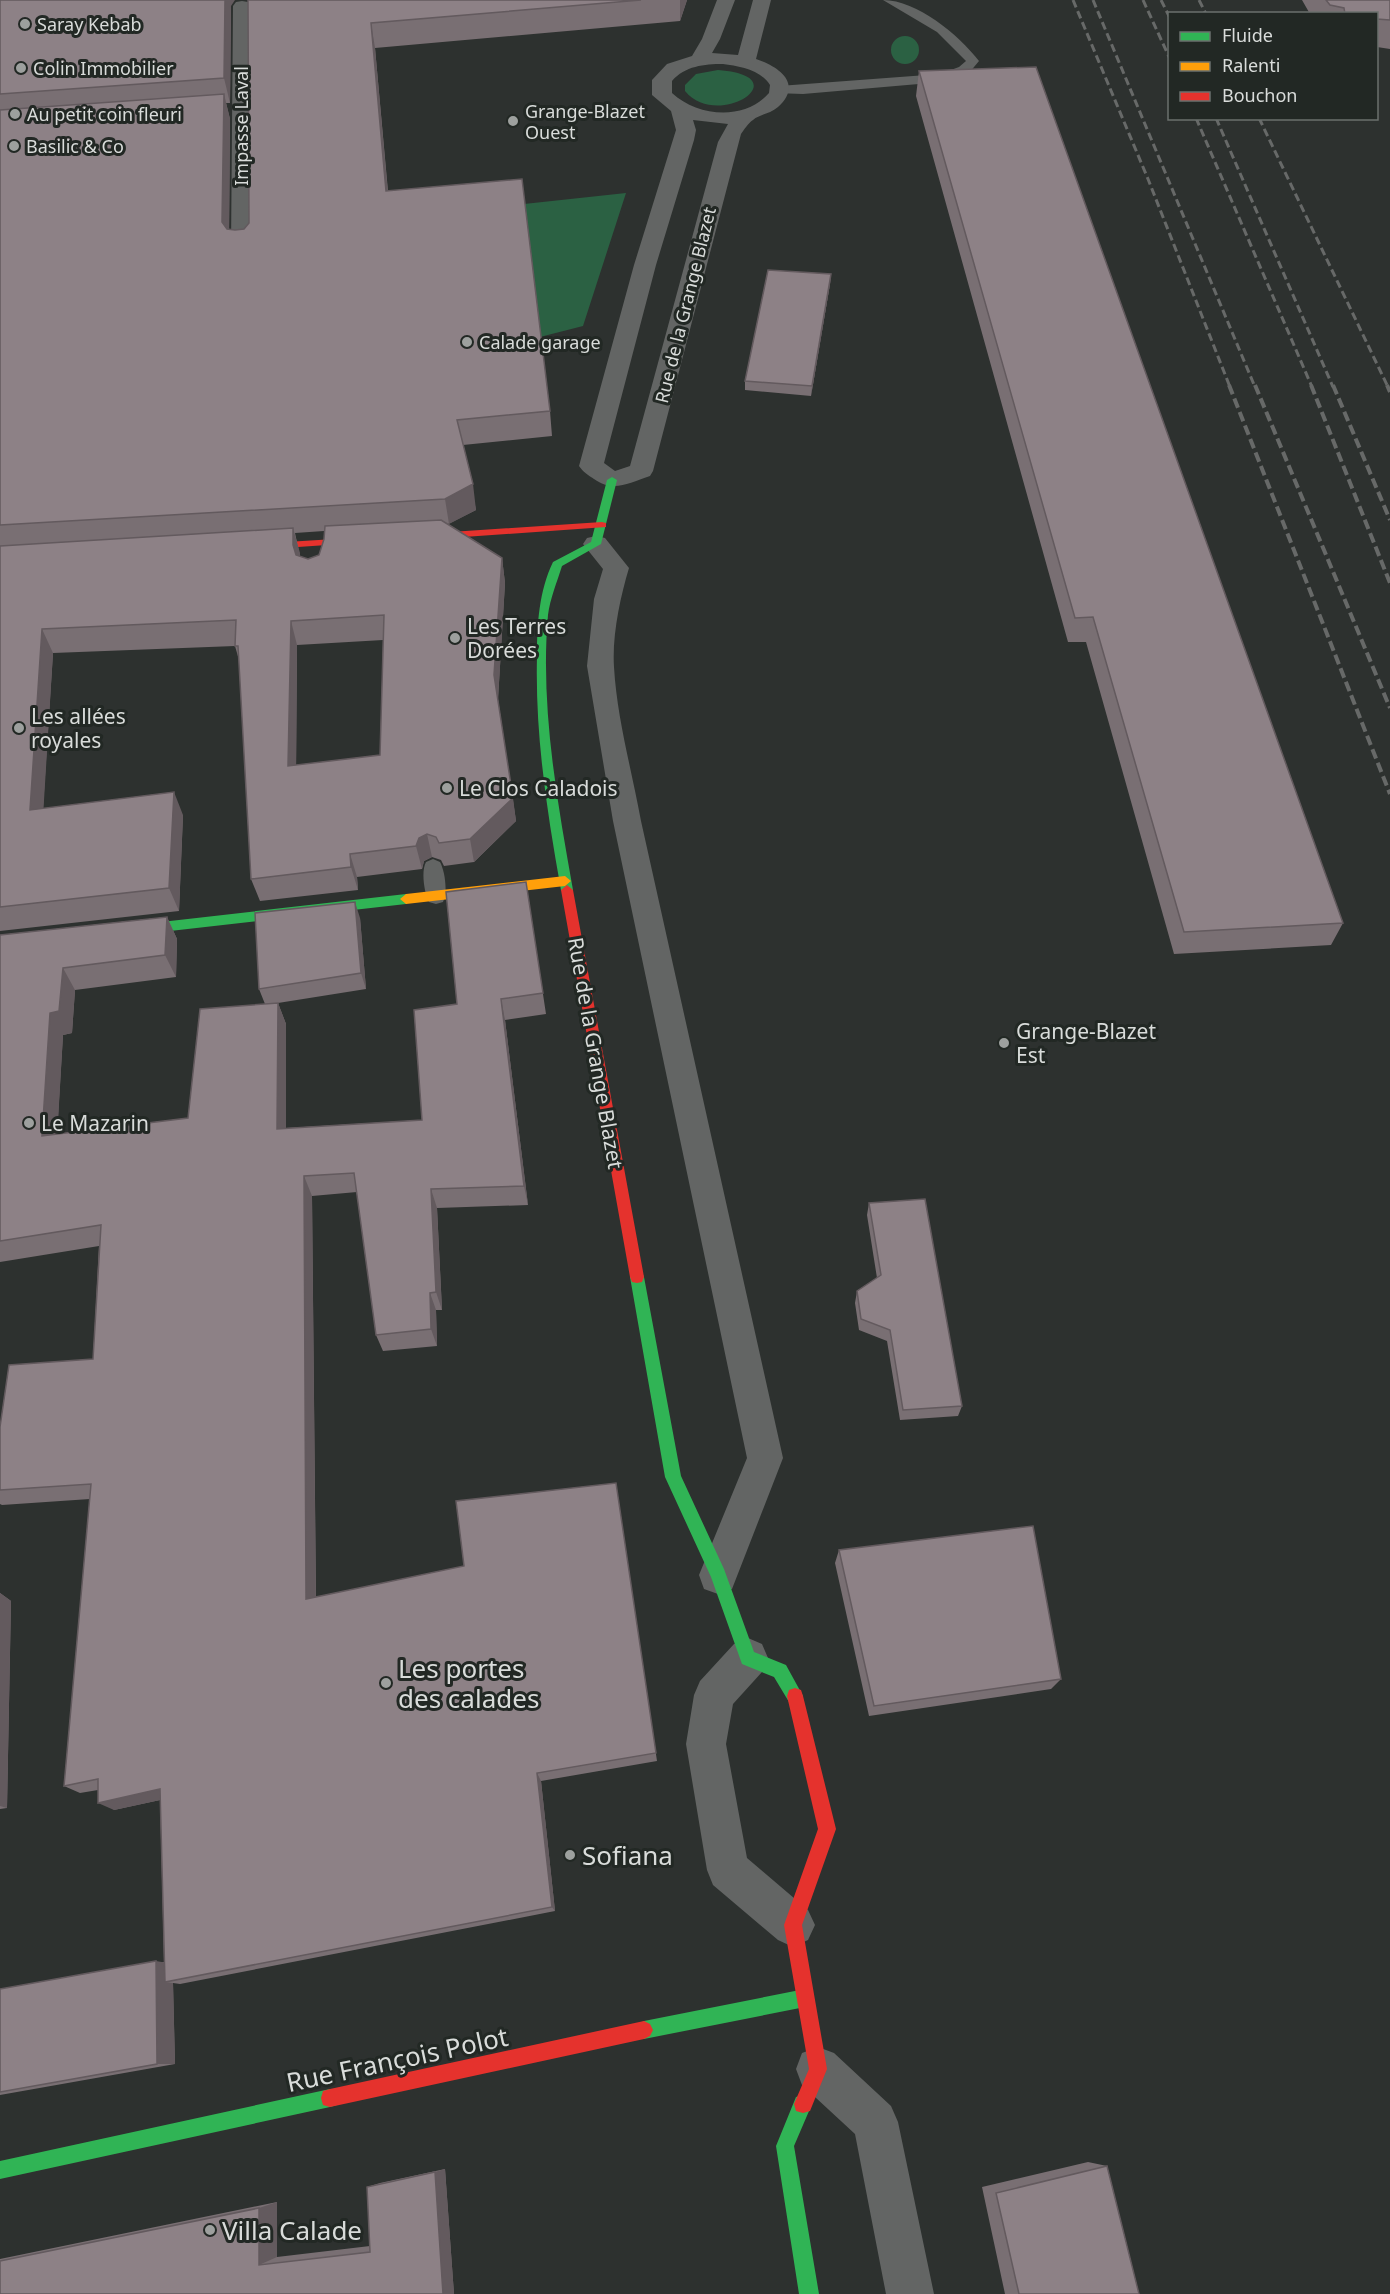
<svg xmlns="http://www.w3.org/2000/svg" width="1390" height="2294" font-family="'Noto Sans',sans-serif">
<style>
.green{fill:#2b6143}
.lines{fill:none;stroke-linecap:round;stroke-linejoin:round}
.lane{fill:#636564;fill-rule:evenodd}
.street{fill:#636564;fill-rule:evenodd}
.fast{fill:#30b455;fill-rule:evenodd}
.slow{fill:#ff9f0a;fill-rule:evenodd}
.jam{fill:#e5322d;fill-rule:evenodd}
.rail-far1{stroke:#676968;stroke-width:3;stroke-dasharray:8 4;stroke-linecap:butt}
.rail{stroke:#676968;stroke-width:4;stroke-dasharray:10 4.5;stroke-linecap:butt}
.wall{fill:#796f73;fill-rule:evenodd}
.shaded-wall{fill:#635a5e}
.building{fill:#8d8186;stroke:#635a5e;stroke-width:1.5;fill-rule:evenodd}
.poi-dot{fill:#9da09e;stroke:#222824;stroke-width:2}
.labels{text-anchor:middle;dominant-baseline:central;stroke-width:6;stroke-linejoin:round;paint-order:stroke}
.far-poi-label{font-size:18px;fill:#d9dcda;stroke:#222824;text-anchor:start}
.far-street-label{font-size:18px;fill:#d9dcda;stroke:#222824}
.poi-label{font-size:21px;fill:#d9dcda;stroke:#222824;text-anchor:start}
.street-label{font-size:21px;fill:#d9dcda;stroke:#222824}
.near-poi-label{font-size:26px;fill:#d9dcda;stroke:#222824;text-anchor:start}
.near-street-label{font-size:26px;fill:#d9dcda;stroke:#222824}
</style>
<rect width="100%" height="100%" fill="#2d312f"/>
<path class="green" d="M891 50a14 14 0 1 1 28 0a14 14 0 1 1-28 0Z
M718,70C801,76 718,131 685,91V85L696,74Z
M626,193L583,326L540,337L524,204Z"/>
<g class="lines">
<path class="lane" d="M883,0C917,0 959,35 979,61L969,73L942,82L803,94L774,93L772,90L779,86L940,74L959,67L966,61L937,32Z
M433,859L440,862C445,871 448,892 443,902L436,904L429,902C424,892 421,871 426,862Z"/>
<path class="street" d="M717,0H735L720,39L712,53L738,55L753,0H771L756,59C780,67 803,84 778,107C770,114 760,114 753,120C748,123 744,130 741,134L653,471L650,476C628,483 614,493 594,479C588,475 583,472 579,466L634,265L676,130L671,111L652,95V80L667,64L692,56L702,39ZM723,64C739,66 761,70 770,85L769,93C745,121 698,117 672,93V81C685,66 704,64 723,64ZM693,120L728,124L718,142L630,466L615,471L604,463L656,265L694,140L696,130Z
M242,1L248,2L251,6L253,247L250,252L242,253L234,252L231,247L233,6L236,2Z
M596,536L605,538L629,568C620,598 612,636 614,667C617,719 632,771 641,821L783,1458L732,1589L718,1594L704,1589L699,1575L747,1458L613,821L587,666L594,599L603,569L583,544L587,538Z
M748,1638L762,1644L768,1658L762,1672L733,1704L726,1744L747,1858L808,1910L815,1925L808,1940L793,1947L778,1940L713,1885L707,1870L686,1744L694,1695L700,1681L734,1644Z
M818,2047L834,2053L891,2106L898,2122L934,2294H886L855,2134L802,2085L796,2069L802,2053Z"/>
<path class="fast" d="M612,477L617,480L601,544L562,566C557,582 550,599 548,615C540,706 557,800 573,890L567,895L561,890C547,812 535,735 537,656C537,624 539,591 553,562L591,542L607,480Z
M406,894L412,899L406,904L126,936L120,931L126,926Z
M637,1271L642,1272L644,1277L681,1476L724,1569L754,1652L786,1665L803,1696L801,1702L795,1704L789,1702L774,1677L742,1664L711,1577L665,1477L630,1277L632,1272Z
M805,1989L811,1992L814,1998L811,2004L805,2007L644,2039L638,2036L635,2030L638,2024L644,2021Z
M330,2089L337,2091L339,2098L337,2105L330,2107L0,2179V2161Z
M803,2095L810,2097L812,2104L794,2146L819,2294H799L776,2146L796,2097Z"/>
<path class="slow" d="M565,876L571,881L565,886L406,904L400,899L406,894Z"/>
<path class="jam" d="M602,522L606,523V527L421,540L416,537L421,534Z
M367,537L372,540L371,542L253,550L248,547L253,544Z
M567,885L573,890L644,1277L642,1282L637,1283L632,1282L630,1277L561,890Z
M795,1688L801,1690L803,1696L836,1829L802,1925L827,2069L810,2111L803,2113L796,2111L794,2104L809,2069L784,1925L818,1829L787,1696L789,1690Z
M644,2021L650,2024L653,2030L650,2036L644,2039L330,2107L323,2105L321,2098L323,2091L330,2089Z"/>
<path class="rail-far1" d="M1073,0L1148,179L1230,387
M1093,0L1255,387
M1143,0L1170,59
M1161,0L1170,18
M1199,0L1206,14
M1196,118L1312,387
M1216,118L1333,387
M1259,118L1388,387"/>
<path class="rail" d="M1229,385L1390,794
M1255,385L1390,708
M1311,385L1390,583
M1333,385L1390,520
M1387,385L1390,392"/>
</g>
<path class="wall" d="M0,0L231,6L230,103H226L230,119L229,229L235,230L244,229L249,223L248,0H687L680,21L375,48L388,191L550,411L552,436L463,445L476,510L448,524L502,558L505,583L498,699L516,821L474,862L444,866L441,860L432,857L424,861L422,869L357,877L358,890L260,901L251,879L239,660L235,646L53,653L43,808L183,815L179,911L0,931ZM324,531V539L319,555L308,559L300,556L295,533ZM383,640L380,755L296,765L297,645Z
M1302,0H1390V49L1377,47V14H1310Z
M919,71L1343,923L1331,945L1174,954L1086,642H1068L916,96Z
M831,274L830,284L811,396L745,390V381Z
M526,882L546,1014L505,1020L528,1205L437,1208L442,1310H436L437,1346L383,1351L376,1335L357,1192L312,1196L316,1597L464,1566L616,1483L657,1761L541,1781L555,1911L180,1984L173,1983L175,2064L0,2095V1989L164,1962L160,1800L114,1810L98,1790L80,1793L64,1786L90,1499L2,1505L0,1504V1427L93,1359L99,1246L0,1262V935L167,917L177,939L176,977L75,990L72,1033L63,1035L57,1134L188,1118L265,1004L259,989L360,918L366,989L278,1003L286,1024V1128L422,1120L457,1004Z
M869,1203L962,1406L958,1416L900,1420L887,1341L859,1330L855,1303L857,1291L877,1278L867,1215Z
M839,1550L1061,1679L1051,1689L869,1716L835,1563Z
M0,1593L11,1601L7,1808L0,1809Z
M1088,2162L1107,2166L1139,2294H1005L982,2187Z
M445,2169L454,2294H0V2259L277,2202V2257L370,2246L367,2187L380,2183Z"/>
<path class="shaded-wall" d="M225,0H235L231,6L230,103L224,78Z
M680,0H687L680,21Z
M371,23L375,48L390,216L386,191Z
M224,94L230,119L229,247L222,222Z
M831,274L830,284L811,396L812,386Z
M473,484L476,510L449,524L445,499Z
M293,528L300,553V570L293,545Z
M502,558L505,583L498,700L494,675Z
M291,621L297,645L296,789L288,766Z
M42,629L53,653L42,833L30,810Z
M174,792L183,815L179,911L169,888Z
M513,798L516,821L474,862L470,839Z
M427,834L432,857L424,861L422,869L416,846L419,838Z
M350,854L357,877L358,890L351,867Z
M355,902L360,918L366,989L361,973Z
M167,917L177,939L176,977L165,955Z
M63,968L75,990L72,1033L63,1035L56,1156L42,1136L50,1013Z
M501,999L505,1020L528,1205L524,1186Z
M278,1003L286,1024V1149L277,1129Z
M304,1176L312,1196L316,1611L306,1599Z
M431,1189L437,1208L442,1310L436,1292Z
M430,1293L436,1310L437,1346L431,1329Z
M0,1593L11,1601L7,1808L0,1806Z
M537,1773L541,1781L555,1911L552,1907Z
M160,1789L174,1797L114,1810L98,1803Z
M156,1961L173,1964L165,1982L173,1983L175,2064H157Z
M445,2169L454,2294H443L435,2172Z
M277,2202V2257L259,2265V2208Z"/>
<path class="building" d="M0,0H225L224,78L0,94Z
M248,0H641L371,23L386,191L522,179L550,411L457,420L473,484L445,499L0,525V110L224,94L222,222L227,229L235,230L244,229L249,223Z
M1326,0H1390V20L1377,19V14H1345L1344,8L1330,5Z
M1036,67L1343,923L1184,932L1093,617L1075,618L919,71Z
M768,270L831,274L812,386L745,381Z
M441,520L502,558L494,675L513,798L470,839L439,843L436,837L427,834L419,838L416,846L350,854L351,867L251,879L238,646H235L236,620L42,629L30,810L174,792L169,888L0,907V546L293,528V545L296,555L308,559L319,555L324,539L325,526ZM384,615L380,755L288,766L291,621Z
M526,882L543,993L501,999L524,1186L431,1189L436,1292L430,1293L431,1329L376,1335L354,1173L304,1176L306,1599L464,1566L456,1501L616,1483L656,1753L537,1773L552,1907L165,1982L160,1789L98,1803V1779L64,1786L91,1484L0,1490V1427L9,1365L93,1359L101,1225L0,1241V935L167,917L165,955L63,968L59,1011L50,1013L42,1136L188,1118L200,1009L278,1003L277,1129L422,1120L414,1010L457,1004L446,892Z
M355,902L361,973L259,989L255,913Z
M925,1199L962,1406L903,1410L890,1330L861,1319L857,1291L881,1275L869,1203Z
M1033,1526L1061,1679L874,1706L839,1550Z
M156,1961L157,2064L0,2092V1989Z
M1107,2166L1139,2294H1019L996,2193Z
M435,2172L443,2294H0V2261L259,2208V2265L370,2252L367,2187Z"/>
<g class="poi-dot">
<circle cx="25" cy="24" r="6"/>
<circle cx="21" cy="68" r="6"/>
<circle cx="15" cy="114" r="6"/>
<circle cx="513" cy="121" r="6"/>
<circle cx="14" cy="146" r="6"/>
<circle cx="467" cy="342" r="6"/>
<circle cx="455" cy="638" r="6"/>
<circle cx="19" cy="728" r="6"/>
<circle cx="447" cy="788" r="6"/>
<circle cx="1004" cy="1043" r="6"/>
<circle cx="29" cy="1123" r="6"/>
<circle cx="386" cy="1683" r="6"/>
<circle cx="570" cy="1855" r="6"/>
<circle cx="210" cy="2230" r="6"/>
</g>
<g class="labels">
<g class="far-poi-label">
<text x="37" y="24">Saray Kebab</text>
<text x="33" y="68">Colin Immobilier</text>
<text x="525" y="111">Grange-Blazet<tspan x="525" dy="21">Ouest</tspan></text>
<text x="27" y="114">Au petit coin fleuri</text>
<text x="26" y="146">Basilic &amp; Co</text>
<text x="479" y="342">Calade garage</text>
</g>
<g class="far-street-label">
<text transform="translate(241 126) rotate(-90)">Impasse Laval</text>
<text transform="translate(685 305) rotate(-76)">Rue de la Grange Blazet</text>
</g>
<g class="poi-label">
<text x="467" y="626">Les Terres<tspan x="467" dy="24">Dorées</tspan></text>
<text x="31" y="716">Les allées<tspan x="31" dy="24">royales</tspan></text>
<text x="459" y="788">Le Clos Caladois</text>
<text x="1016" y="1031">Grange-Blazet<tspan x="1016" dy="24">Est</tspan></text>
<text x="41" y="1123">Le Mazarin</text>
</g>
<g class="street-label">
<text transform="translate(596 1053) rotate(80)">Rue de la Grange Blazet</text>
</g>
<g class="near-poi-label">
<text x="398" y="1668">Les portes<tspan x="398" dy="30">des calades</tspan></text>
<text x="582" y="1855">Sofiana</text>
<text x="222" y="2230">Villa Calade</text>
</g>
<g class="near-street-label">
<text transform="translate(397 2059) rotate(-12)">Rue François Polot</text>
</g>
</g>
<rect x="1168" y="12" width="210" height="108" fill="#222824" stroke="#6b706d" stroke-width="1.5"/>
<rect x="1180" y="32" width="30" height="9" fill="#30b455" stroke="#6b706d" stroke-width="1.5"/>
<text x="1222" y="42" font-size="18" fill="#d9dcda">Fluide</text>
<rect x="1180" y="62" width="30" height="9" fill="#ff9f0a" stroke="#6b706d" stroke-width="1.5"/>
<text x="1222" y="72" font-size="18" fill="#d9dcda">Ralenti</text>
<rect x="1180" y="92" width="30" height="9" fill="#e5322d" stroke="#6b706d" stroke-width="1.5"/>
<text x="1222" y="102" font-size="18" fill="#d9dcda">Bouchon</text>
</svg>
